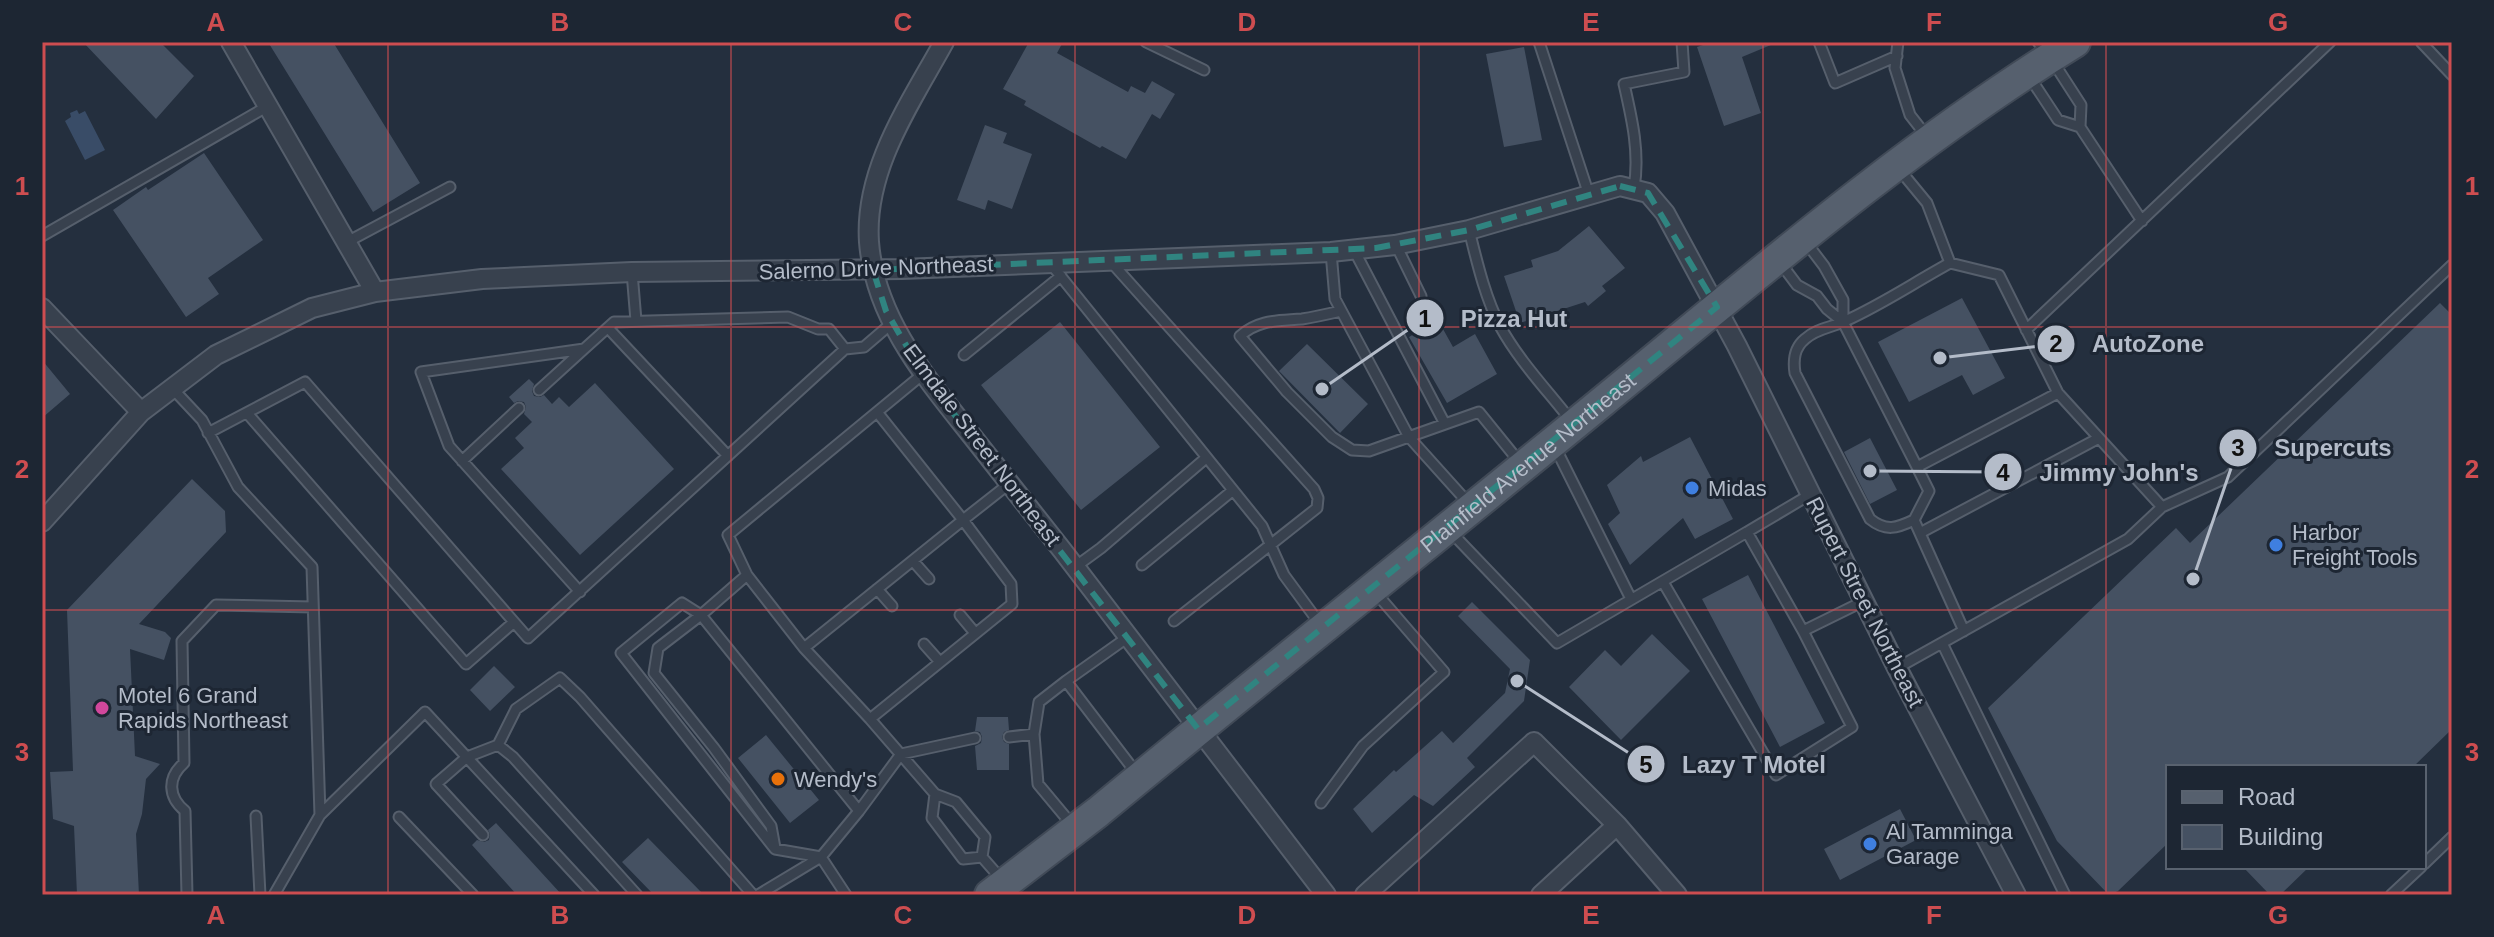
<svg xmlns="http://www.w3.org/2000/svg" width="2494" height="937" font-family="Arial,sans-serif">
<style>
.water{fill:#394c67}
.building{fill:#455162}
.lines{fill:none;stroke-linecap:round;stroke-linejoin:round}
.lane-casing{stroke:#565f6c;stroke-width:13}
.street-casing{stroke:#565f6c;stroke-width:22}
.primary-casing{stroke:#414a57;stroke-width:34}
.lane{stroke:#38414e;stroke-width:9}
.street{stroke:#38414e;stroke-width:18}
.primary{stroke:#56606e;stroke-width:30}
.marked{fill:none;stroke:#308480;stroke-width:6;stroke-dasharray:16 10;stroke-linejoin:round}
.grid{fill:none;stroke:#ce4d50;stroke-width:2;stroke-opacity:0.55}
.shop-dot{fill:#3f7fe0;stroke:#1d2633;stroke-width:3}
.hotel-dot{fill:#d1479c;stroke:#1d2633;stroke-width:3}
.food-dot{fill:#e8710a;stroke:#1d2633;stroke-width:3}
.labels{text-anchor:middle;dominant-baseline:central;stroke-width:6;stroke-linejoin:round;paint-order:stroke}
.street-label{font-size:22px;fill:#b4bcc9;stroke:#1d2633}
.poi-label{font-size:22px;fill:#b4bcc9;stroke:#1d2633;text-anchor:start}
.leader{fill:none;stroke:#b4bcc9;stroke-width:3}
.callout-dot{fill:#b4bcc9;stroke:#1d2633;stroke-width:3}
.mark-label{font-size:24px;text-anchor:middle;font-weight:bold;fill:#111}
.callout-label{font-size:24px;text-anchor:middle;font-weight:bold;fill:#b4bcc9;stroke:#1d2633;stroke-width:6;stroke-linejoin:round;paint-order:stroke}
.neatline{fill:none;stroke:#ce4d50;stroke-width:3}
.grid-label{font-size:26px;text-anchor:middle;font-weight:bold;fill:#ce4d50}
</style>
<rect width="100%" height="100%" fill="#242f3e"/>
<path class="water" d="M77,110L79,114L85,111L105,150L85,160L65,121L71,117L70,113Z"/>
<path class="building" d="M83,42H160L194,76L156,119Z
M268,42H333L420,183L373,212Z
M1029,42H1063L1057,53L1128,92L1131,86L1145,93L1152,81L1175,94L1160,119L1152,114L1126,159L1102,146L1100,148L1024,105L1026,101L1003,89Z
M1712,42H1778L1742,57L1761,113L1724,126L1697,47Z
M1524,47L1542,140L1504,147L1486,54Z
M985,125L1007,133L1003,143L1032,154L1012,209L988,200L985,210L957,200Z
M204,153L263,240L208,278L219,294L186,317L113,210L146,187L148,190Z
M1589,226L1625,268L1602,286L1606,291L1588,306L1585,302L1520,323L1504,276L1533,267L1531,260L1558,251Z
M1962,298L2005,378L1973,395L1962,375L1909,402L1878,342Z
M2440,303L2452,315V729L2413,767H2168V843L2118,891L2109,895L2057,841L1988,708L2176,528L2190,543Z
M1438,320L1453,347L1475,334L1497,374L1447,403L1409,337Z
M1060,322L1160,447L1081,510L981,385Z
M1307,344L1368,404L1340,433L1279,371Z
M42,360L70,394L42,418Z
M529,379L534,384L532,391L534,396L540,397L544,395L552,404L559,397L569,407L595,383L674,469L580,555L501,469L524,448L515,438L532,422L524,414L526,407L524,402L518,401L514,403L509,397Z
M1690,437L1733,519L1695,539L1683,518L1630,565L1608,524L1620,513L1607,485L1641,456L1643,462Z
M1870,438L1897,490L1870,504L1844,452Z
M192,479L225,511L226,532L139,624L165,632L171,638L164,660L130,649L135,756L160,764L146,779L142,814L136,834L139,895H77L74,826L53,819L50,772L73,771L67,610Z
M1748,575L1825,723L1780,747L1702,599Z
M1472,602L1530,660L1524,701L1467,758L1475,767L1433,806L1414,795L1372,833L1353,809L1394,770L1396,772L1442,731L1453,743L1505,693L1510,669L1458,616Z
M1652,634L1690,671L1621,740L1569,687L1605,650L1621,666Z
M494,666L515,687L490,711L470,690Z
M977,717H1008L1009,730L1004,732L1002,737L1004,742L1009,744V770H977L975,746L981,743L982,737L980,732L975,731Z
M766,735L819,800L790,823L738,758Z
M1900,809L1916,840L1840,880L1824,849Z
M496,823L562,895H517L472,845L477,840L484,842L489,840L490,834L488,830Z
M648,838L704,895H654L622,862Z
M2243,867H2309L2280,895H2270Z"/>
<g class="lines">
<g class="lane-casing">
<path id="lane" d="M1146,42L1204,70
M1539,42L1589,195
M1819,42L1835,83L1897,56
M1898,42L1895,68L1910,115L1928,138
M2038,42L2050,57L2081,105L2080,127L2142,221
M2421,42L2452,75
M2029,76L2058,120L2080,127
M1899,169L1927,203L1950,263
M1634,188C1640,153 1632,119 1624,84L1684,72L1682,42
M1469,230C1477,262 1485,297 1500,326C1519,361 1548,391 1572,422
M42,236L268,106
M1805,241L1824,266L1843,300V322
M347,242L450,187
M1396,245L1421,296
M1354,250L1445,424
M1331,252L1335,299L1409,437L1471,506
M1779,261L1797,285L1817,296L1827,309L1843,322L1917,467L2058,393L1999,275L1950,263C1915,282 1881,305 1845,321C1831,328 1817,328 1805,339C1794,348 1793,360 1795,373L1870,519C1886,532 1897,528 1914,520
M1111,262L1314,489L1318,498L1317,508L1174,621
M1050,263L1262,526L1284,575L1320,624
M632,272L636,321
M1341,311C1328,314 1315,317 1302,319C1279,321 1259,319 1240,336L1287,392L1332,437L1352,450L1369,451L1479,412L1521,464
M608,328L728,456
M2026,330L2330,42
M964,355L1061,276
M172,388L202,420L238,487L312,567L320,815L274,895
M539,390L584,349
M2058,393L2162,507
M247,413L466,664L514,622
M208,433L305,382L528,638L845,349L864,347L892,323
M1554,445L1631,599
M462,461L519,408
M1917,467L1929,491L1914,520L1964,631
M1450,531L1557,643L1747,532L1803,631L1864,601
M1747,532L1811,494
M1920,533L2099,438
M913,561L929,579
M1142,565L1232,491
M1075,567L1101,548L1206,458
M747,575L804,648L870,719L935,794L956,802L985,837L982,857L1003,881
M1663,582L1776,775L1852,727L1803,631
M877,589L892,606
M580,592L449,446L421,372L584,349L614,322L788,317L818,329H829L845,349
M960,615L975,633
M1128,637L1066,681L1137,774
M1942,643L2065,895
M924,644L940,662
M804,648L963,520L877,412
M1897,668L2128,539L2162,507L2228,477L2452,265
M1066,681L1039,702L1034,734L1038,784L1073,826
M870,719L1012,604L1011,584L963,520L1010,483
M1009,737L1034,734
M498,745L513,757L637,895
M935,794L932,818L963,859L982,857
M1321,803L1363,746L1444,672L1376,593
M320,815L425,712L594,895
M256,816L260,895
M399,817L473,895
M483,835L436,784L467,757L498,745L516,709L560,678L580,697L753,895
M775,848L771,826L714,748L654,673L658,648L701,615L747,575L728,535L923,374
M2424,864L2452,837
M187,895L185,811C168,797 167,778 184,763L182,641L216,605L313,607
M758,895L821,857L859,811L901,754L975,738
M846,895L821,857L775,849L621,653L682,603L701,615L859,811
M2391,895L2421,867"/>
</g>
<g class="street-casing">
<path id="street" d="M231,42L375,292
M944,42C910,104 864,169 869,242C875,319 927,379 972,436C1002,474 1032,512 1062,550C1149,665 1237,780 1326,895
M42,308L141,412
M42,522L141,412L216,355L312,308L375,292L482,279L632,272L902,269L1331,252L1395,245L1469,230L1620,186L1648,193L1665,213L1737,346L1897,668L2016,895
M1365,895L1534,742L1617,825L1677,895
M1541,895L1617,825"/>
</g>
<g class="primary-casing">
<g id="primary">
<path id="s1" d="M990,895L1098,812C1265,674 1435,539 1602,402C1755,277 1906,146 2075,42"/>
</g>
</g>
<use href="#lane" class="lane"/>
<use href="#street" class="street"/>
<use href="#primary" class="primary"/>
</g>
<path class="marked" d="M1620,186L1648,193L1717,307L1198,729L923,374L886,311L873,270L1376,248L1469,230Z"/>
<path class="grid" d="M388,42V895M731,42V895M1075,42V895M1419,42V895M1763,42V895M2106,42V895M42,327H2452M42,610H2452"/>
<g class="shop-dot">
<circle cx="1692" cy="488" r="8"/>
<circle cx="2276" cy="545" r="8"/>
<circle cx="1870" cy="844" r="8"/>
</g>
<circle class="hotel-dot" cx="102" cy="708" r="8"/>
<circle class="food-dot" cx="778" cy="779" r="8"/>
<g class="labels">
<g class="street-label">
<text transform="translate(876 268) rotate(-2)">Salerno Drive Northeast</text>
<text transform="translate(982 445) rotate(53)">Elmdale Street Northeast</text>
<text stroke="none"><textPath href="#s1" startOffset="690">Plainfield Avenue Northeast</textPath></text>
<text transform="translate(1865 602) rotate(63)">Rupert Street Northeast</text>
</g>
<g class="poi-label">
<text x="1708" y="488">Midas</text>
<text x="2292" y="532">Harbor<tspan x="2292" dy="25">Freight Tools</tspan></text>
<text x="118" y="695">Motel 6 Grand<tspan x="118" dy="25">Rapids Northeast</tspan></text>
<text x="794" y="779">Wendy's</text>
<text x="1886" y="831">Al Tamminga<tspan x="1886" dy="25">Garage</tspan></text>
</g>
</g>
<path class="leader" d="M1322 389L1425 318M1940 358L2056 344M2193 579L2238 448M1870 471L2003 472M1517 681L1646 764"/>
<g class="callout-dot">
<circle cx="1322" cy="389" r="8"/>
<circle cx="1940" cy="358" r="8"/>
<circle cx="2193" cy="579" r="8"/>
<circle cx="1870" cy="471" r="8"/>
<circle cx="1517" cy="681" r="8"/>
<circle cx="1425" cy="318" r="20"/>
<circle cx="2056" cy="344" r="20"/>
<circle cx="2238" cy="448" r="20"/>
<circle cx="2003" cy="472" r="20"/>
<circle cx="1646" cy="764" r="20"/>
</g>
<g class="mark-label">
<text x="1425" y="327">1</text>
<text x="2056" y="352">2</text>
<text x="2238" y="456">3</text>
<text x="2003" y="481">4</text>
<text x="1646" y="773">5</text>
</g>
<g class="callout-label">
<text x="1514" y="327">Pizza Hut</text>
<text x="2148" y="352">AutoZone</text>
<text x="2333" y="456">Supercuts</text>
<text x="2119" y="481">Jimmy John's</text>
<text x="1754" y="773">Lazy T Motel</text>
</g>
<rect width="2494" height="937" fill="none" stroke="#1d2633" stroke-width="88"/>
<rect x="2166" y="765" width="260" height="104" fill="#1d2633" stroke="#59626f" stroke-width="2"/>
<rect x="2182" y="791" width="40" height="12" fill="#56606e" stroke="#59626f" stroke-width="2"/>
<text x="2238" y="805" font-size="24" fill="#b4bcc9">Road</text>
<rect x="2182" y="825" width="40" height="24" fill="#455162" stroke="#59626f" stroke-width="2"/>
<text x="2238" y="845" font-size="24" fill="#b4bcc9">Building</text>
<rect x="44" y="44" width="2406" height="849" class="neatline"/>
<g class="grid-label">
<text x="216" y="31">A</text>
<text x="560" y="31">B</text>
<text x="903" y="31">C</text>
<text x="1247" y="31">D</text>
<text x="1591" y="31">E</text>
<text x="1934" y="31">F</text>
<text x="2278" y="31">G</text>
<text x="22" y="195">1</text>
<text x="2472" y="195">1</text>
<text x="22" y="478">2</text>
<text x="2472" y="478">2</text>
<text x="22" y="761">3</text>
<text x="2472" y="761">3</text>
<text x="216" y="924">A</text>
<text x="560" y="924">B</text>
<text x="903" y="924">C</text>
<text x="1247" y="924">D</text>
<text x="1591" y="924">E</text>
<text x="1934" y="924">F</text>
<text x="2278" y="924">G</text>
</g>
</svg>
